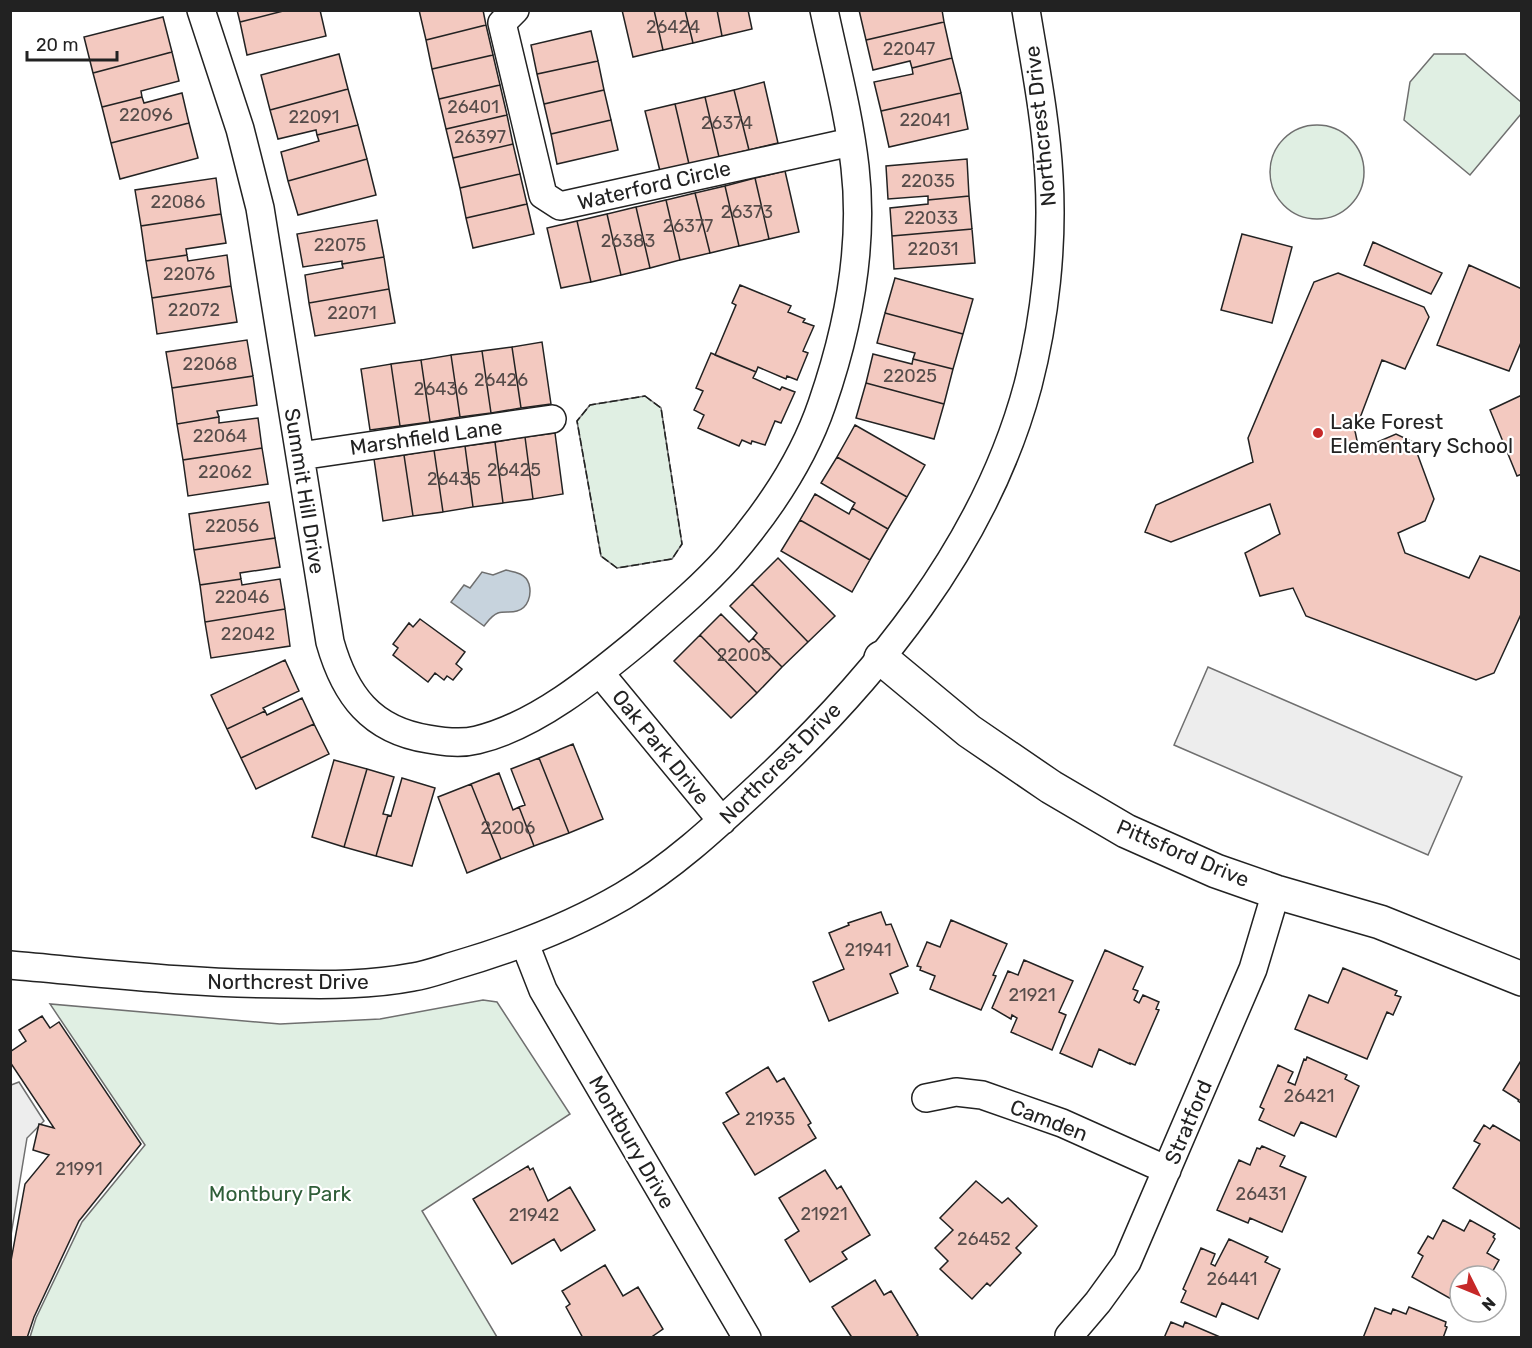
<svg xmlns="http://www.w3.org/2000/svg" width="1532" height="1348" font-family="Rubik,sans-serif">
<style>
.green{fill:#e0efe3;stroke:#6f6f6f;stroke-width:1.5}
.parking{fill:#ededed;stroke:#6f6f6f;stroke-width:1.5}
.water{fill:#c7d3dd;stroke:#6f6f6f;stroke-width:1.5}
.building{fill:#f3c9c0;stroke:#222;stroke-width:1.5}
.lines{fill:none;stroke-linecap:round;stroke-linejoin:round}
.minor-casing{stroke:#222;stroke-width:30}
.tertiary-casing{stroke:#222;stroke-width:36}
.minor{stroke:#fff;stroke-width:27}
.tertiary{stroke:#fff;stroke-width:33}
.fence{stroke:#222;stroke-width:1.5;stroke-dasharray:8 3;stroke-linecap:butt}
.poi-dot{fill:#c62828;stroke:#fff;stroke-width:2}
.labels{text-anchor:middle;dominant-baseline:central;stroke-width:4.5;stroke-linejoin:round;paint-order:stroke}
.number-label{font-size:18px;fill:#564c4a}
.street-label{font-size:21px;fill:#222;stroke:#fff}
.poi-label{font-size:21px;fill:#222;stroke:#fff;text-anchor:start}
.park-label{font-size:21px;fill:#2f5e38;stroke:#fff}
</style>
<rect width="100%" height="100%" fill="#fff"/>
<path class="green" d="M1434,54H1465L1521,102V114L1470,175L1404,120L1410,82Z
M1270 172a47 47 0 1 1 94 0a47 47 0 1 1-94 0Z
M645,396L661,408L682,544L672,559L617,568L601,556L577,421L590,405Z
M483,1000L497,1002L570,1114L422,1211L497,1337H30L36,1318L82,1222L145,1145L50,1004L280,1024L380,1019Z"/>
<path class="parking" d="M1208,667L1462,777L1428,855L1174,745Z
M19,1082L44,1121L27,1138L11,1235V1085Z"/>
<path class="water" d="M506,570C516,572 526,574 529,584C532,595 528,608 517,611C511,613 504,611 498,613C492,615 488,621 484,626L451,602L464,585L470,588L482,572L493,575Z"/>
<path class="building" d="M237,10H287L240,22Z
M287,10H320L326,36L247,55L240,22Z
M419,10H483L486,25L426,40Z
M622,10H654L663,50L633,57Z
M654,10H685L693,43L663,50Z
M685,10H717L722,36L693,43Z
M717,10H748L752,29L722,36Z
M859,10H942L944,22L866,40Z
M163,17L172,52L93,73L84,37Z
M944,22L952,58L912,68L910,61L873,70L866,40Z
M486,25L493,55L432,69L426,40Z
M591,31L598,61L537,74L531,45Z
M172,52L179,81L141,91L142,97L102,107L93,73Z
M339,54L348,89L270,110L261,75Z
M493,55L500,85L439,99L432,69Z
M952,58L961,93L881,111L874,82L913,74L912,68Z
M598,61L604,90L544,104L537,74Z
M764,82L778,143L749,150L734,90Z
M500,85L507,115L446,129L439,99Z
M348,89L358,125L317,135L316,130L278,139L270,110Z
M604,90L611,120L551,134L544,104Z
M734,90L749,150L719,157L705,97Z
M182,93L189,123L111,143L102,107L142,97L144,103Z
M961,93L968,129L889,147L881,111Z
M705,97L719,157L689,164L675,104Z
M675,104L689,164L660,171L645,111Z
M507,115L513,144L453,158L446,129Z
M611,120L618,150L557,164L551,134Z
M189,123L198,158L120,179L111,143Z
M358,125L367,159L288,181L281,152L319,141L317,135Z
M513,144L520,174L460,188L453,158Z
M367,159L376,195L298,215L288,181Z
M967,159L969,196L928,200V196L888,199L886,166Z
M785,171L799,232L769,239L755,178Z
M520,174L527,204L466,218L460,188Z
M216,178L221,214L141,226L135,190Z
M755,178L769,239L739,246L725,186Z
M725,186L739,246L710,253L695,193Z
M695,193L710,253L680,260L666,200Z
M969,196L972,229L892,236L890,208L928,204V200Z
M666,200L680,260L650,268L636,207Z
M527,204L534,234L473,248L466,218Z
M636,207L650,268L621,275L607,214Z
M221,214L226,243L186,249L187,255L146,261L141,226Z
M607,214L621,275L591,282L577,221Z
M377,220L384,257L342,264V261L303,267L297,234Z
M577,221L591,282L561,288L547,228Z
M972,229L975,263L894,269L892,236Z
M1242,234L1292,247L1272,323L1221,310Z
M1373,242L1442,273L1431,294L1364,265Z
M187,255L188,261L227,255L231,286L152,298L146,261Z
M384,257L389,289L309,303L305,275L343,268L342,264Z
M1469,265L1522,289V340L1509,371L1437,345Z
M1338,273L1424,307L1429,317L1405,369L1382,360L1355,431L1359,450L1396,434L1413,442L1434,499L1425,521L1398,533L1405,553L1469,578L1480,556L1522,572V612L1494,673L1476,680L1306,616L1293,588L1260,596L1245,553L1280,534L1270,504L1171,542L1145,532L1156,505L1253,462L1248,438L1314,282Z
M895,278L973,299L963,334L885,313Z
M740,285L791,306L788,312L805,319L803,322L814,326L803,351L808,353L797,380L787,376L786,379L758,367L756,372L715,355L736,305L732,303Z
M231,286L237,322L157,334L152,298Z
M389,289L395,323L315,336L309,303Z
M885,313L963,334L953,369L913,359L915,353L877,343Z
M247,340L253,376L172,388L166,352Z
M542,342L551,404L521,408L512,347Z
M512,347L521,408L491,413L482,351Z
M482,351L491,413L460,417L451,355Z
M711,353L756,372L753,378L780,390L782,387L795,392L781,423L775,421L765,445L752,441L751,444L742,440L739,446L698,428L704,415L694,410L703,391L696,388Z
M873,354L912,364L913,359L953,369L944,404L866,383Z
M451,355L460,417L430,422L421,360Z
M421,360L430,422L400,426L391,364Z
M391,364L400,426L370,430L361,369Z
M253,376L257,405L217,411L219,417L177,424L172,388Z
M866,383L944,404L934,439L856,418Z
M1522,395V474L1517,476L1490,410Z
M219,417V423L258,418L262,448L183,460L177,424Z
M855,425L925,465L907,497L837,457Z
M555,433L563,494L533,499L525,437Z
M525,437L533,499L503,503L495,442Z
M495,442L503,503L473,507L465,446Z
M465,446L473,507L443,512L434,450Z
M262,448L268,484L188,496L183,460Z
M434,450L443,512L413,516L404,455Z
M404,455L413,516L383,521L374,459Z
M837,457L907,497L888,529L852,508L855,503L821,483Z
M815,494L849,514L852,508L888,529L870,560L800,520Z
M269,502L275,538L194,550L189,514Z
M800,520L870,560L852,592L781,551Z
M275,538L280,567L240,573L241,579L200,585L194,550Z
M778,558L835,616L808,642L752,584Z
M241,579L242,585L280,579L285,609L205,622L200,585Z
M752,584L808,642L782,667L753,638L757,633L730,606Z
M285,609L290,646L211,658L205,622Z
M721,614L749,642L753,638L782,667L757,693L700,635Z
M420,619L465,652L456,664L462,669L453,680L447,676L444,680L435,673L428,682L393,655L398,648L393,644L409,623L413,627Z
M700,635L757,693L731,718L674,661Z
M285,660L299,691L263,708L265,711L227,729L211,695Z
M302,698L314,724L241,758L227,729L265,711L267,715Z
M314,724L329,754L256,789L241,758Z
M573,744L603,819L569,833L539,758Z
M539,758L569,833L534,846L519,807L525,805L511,769Z
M334,760L367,769L344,847L312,837Z
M367,769L394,777L383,814L388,815L376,856L344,847Z
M499,773L513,810L519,807L534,846L501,859L471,784Z
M402,778L435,788L412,866L376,856L388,815L391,816Z
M471,784L501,859L467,873L438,797Z
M881,912L886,925L891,924L908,966L890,974L898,993L829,1021L813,982L844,969L829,933L849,925L848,923Z
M951,920L1007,944L993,975L996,976L981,1010L930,989L935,976L920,970L921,967L917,966L927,942L940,947Z
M1105,950L1143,967L1133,989L1138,991L1134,1000L1139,1003L1143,995L1159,1002L1156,1009L1159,1010L1135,1065L1130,1063V1064L1099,1049L1092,1067L1060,1053Z
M1024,960L1073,981L1059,1012L1066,1015L1052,1050L1011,1032L1017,1018L1012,1015L1011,1019L992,1008L1008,971L1018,975Z
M1343,968L1397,991L1395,995L1401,997L1393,1015L1387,1012L1367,1059L1295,1029L1309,995L1328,1003Z
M42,1016L50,1028L59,1022L141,1144L79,1221L34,1317L27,1338H10V1266L25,1184L49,1155L33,1150L39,1124L54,1128L10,1062V1052L26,1041L19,1030Z
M1307,1057L1347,1075L1345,1079L1359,1086L1336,1137L1301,1122L1294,1136L1259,1120L1264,1109L1260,1107L1278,1065L1293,1072L1288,1082L1295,1085L1304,1059L1306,1060Z
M1522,1059V1104L1518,1101L1519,1100L1503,1090Z
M768,1067L777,1082L784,1078L811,1123L808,1125L816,1138L755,1175L723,1123L739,1114L726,1093Z
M1484,1125L1490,1129L1493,1125L1522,1142V1225L1520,1229L1453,1188L1480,1144L1474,1141Z
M1262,1146L1285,1156L1280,1166L1306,1177L1282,1232L1250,1218L1248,1223L1217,1210L1239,1160L1250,1165L1257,1148L1260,1149Z
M528,1166L530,1170L533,1168L548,1201L570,1187L595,1230L561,1251L554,1239L512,1264L473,1199Z
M825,1170L837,1189L841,1186L870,1235L842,1252L847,1259L810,1282L785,1240L799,1231L779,1198Z
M976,1181L1002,1203L1008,1198L1037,1226L1016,1248L1021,1253L990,1286L987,1283L972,1299L940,1269L948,1261L935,1248L953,1230L940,1218Z
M1443,1220L1464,1231L1470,1220L1495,1234L1493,1237L1495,1239L1487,1253L1499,1260L1490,1276H1460V1304L1412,1277L1423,1256L1418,1253L1428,1236L1433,1239Z
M1229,1239L1268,1257L1265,1262L1280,1269L1258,1319L1222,1303L1216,1317L1181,1302L1186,1291L1183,1289L1201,1248L1215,1254L1211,1264L1215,1266Z
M605,1265L623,1296L638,1287L663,1329L650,1338H583L566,1307L570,1304L562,1291Z
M875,1280L884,1295L891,1291L918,1335L914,1338H849L851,1336L832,1307Z
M1409,1307L1446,1322L1445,1326L1447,1327L1443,1338H1363L1375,1308L1391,1314L1393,1309L1406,1314Z
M1171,1322L1183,1327L1185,1322L1220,1337L1164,1338Z"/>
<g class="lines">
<g class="minor-casing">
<path id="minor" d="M201,10L240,129L260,208L330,642C345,695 371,730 428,739C445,742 461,744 477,740C536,726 594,678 640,640C670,614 701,588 728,558C767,513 803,460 822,404C848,329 864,246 855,167C849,114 835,62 824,10
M515,10L502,23L543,195L560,206L851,142
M300,456L552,419
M600,673L722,821
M525,944L543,990L747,1338
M10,965C102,973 195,984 287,984C329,985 371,985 413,977C426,975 440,970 453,966C512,949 570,927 623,896C672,867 713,829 754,791C874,680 985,546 1028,385C1045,319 1053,245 1049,177C1046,121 1035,65 1026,10
M926,1098L956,1092L982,1095L1062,1123L1167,1170
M1069,1336L1098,1302L1127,1262L1253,969L1276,892"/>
</g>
<g class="tertiary-casing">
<path id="tertiary" d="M881,658L969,731L1051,787L1126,831L1216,871L1276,892L1380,922L1522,979"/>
</g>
<use href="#minor" class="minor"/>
<use href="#tertiary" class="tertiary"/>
<path class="fence" d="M645,396L661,408L682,544L672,559L617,568L601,556L577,421L590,405Z"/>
</g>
<circle class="poi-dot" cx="1318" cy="433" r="6"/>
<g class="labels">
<g class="number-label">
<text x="673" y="27">26424</text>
<text x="909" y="49">22047</text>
<text x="473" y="107">26401</text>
<text x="146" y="115">22096</text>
<text x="314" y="117">22091</text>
<text x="925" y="120">22041</text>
<text x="727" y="123">26374</text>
<text x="480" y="137">26397</text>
<text x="928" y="181">22035</text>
<text x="178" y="202">22086</text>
<text x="747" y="212">26373</text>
<text x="931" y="218">22033</text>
<text x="688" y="226">26377</text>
<text x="628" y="241">26383</text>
<text x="340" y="245">22075</text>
<text x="933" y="249">22031</text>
<text x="189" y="274">22076</text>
<text x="194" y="310">22072</text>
<text x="352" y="313">22071</text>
<text x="210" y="364">22068</text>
<text x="910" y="376">22025</text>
<text x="501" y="380">26426</text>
<text x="441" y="389">26436</text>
<text x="220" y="436">22064</text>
<text x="514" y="470">26425</text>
<text x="225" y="472">22062</text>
<text x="454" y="479">26435</text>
<text x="232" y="526">22056</text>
<text x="242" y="597">22046</text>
<text x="248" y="634">22042</text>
<text x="744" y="655">22005</text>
<text x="508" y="828">22006</text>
<text x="868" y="950">21941</text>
<text x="1032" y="995">21921</text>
<text x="1309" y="1096">26421</text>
<text x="770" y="1119">21935</text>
<text x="79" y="1169">21991</text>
<text x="1261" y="1194">26431</text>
<text x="824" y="1214">21921</text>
<text x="534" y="1215">21942</text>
<text x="984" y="1239">26452</text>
<text x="1232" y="1279">26441</text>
</g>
<g class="street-label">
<text transform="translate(1040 126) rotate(-96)">Northcrest Drive</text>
<text transform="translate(654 185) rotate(-13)">Waterford Circle</text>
<text transform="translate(426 437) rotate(-8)">Marshfield Lane</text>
<text transform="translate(305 491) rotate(81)">Summit Hill Drive</text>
<text transform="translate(661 747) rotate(51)">Oak Park Drive</text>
<text transform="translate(780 763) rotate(-45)">Northcrest Drive</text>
<text transform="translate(1183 853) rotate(23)">Pittsford Drive</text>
<text x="288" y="981">Northcrest Drive</text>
<text transform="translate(1049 1120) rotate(21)">Camden</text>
<text transform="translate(1188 1122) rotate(-67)">Stratford</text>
<text transform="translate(632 1142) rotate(60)">Montbury Drive</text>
</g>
<g class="poi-label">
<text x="1330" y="421">Lake Forest<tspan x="1330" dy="24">Elementary School</tspan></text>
</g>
<g class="park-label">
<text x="280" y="1193">Montbury Park</text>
</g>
</g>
<rect width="1532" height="1348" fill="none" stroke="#222222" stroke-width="24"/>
<g transform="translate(1478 1294) rotate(133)"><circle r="28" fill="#ffffff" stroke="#a7a7a7" stroke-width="1.5"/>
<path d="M0-4.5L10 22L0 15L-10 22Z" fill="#c62828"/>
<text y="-9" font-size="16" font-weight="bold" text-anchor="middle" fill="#222222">N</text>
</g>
<path d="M27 51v9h90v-9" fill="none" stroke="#222222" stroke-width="3"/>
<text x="36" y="51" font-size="18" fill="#222222" stroke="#ffffff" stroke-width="4.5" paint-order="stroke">20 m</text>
</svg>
